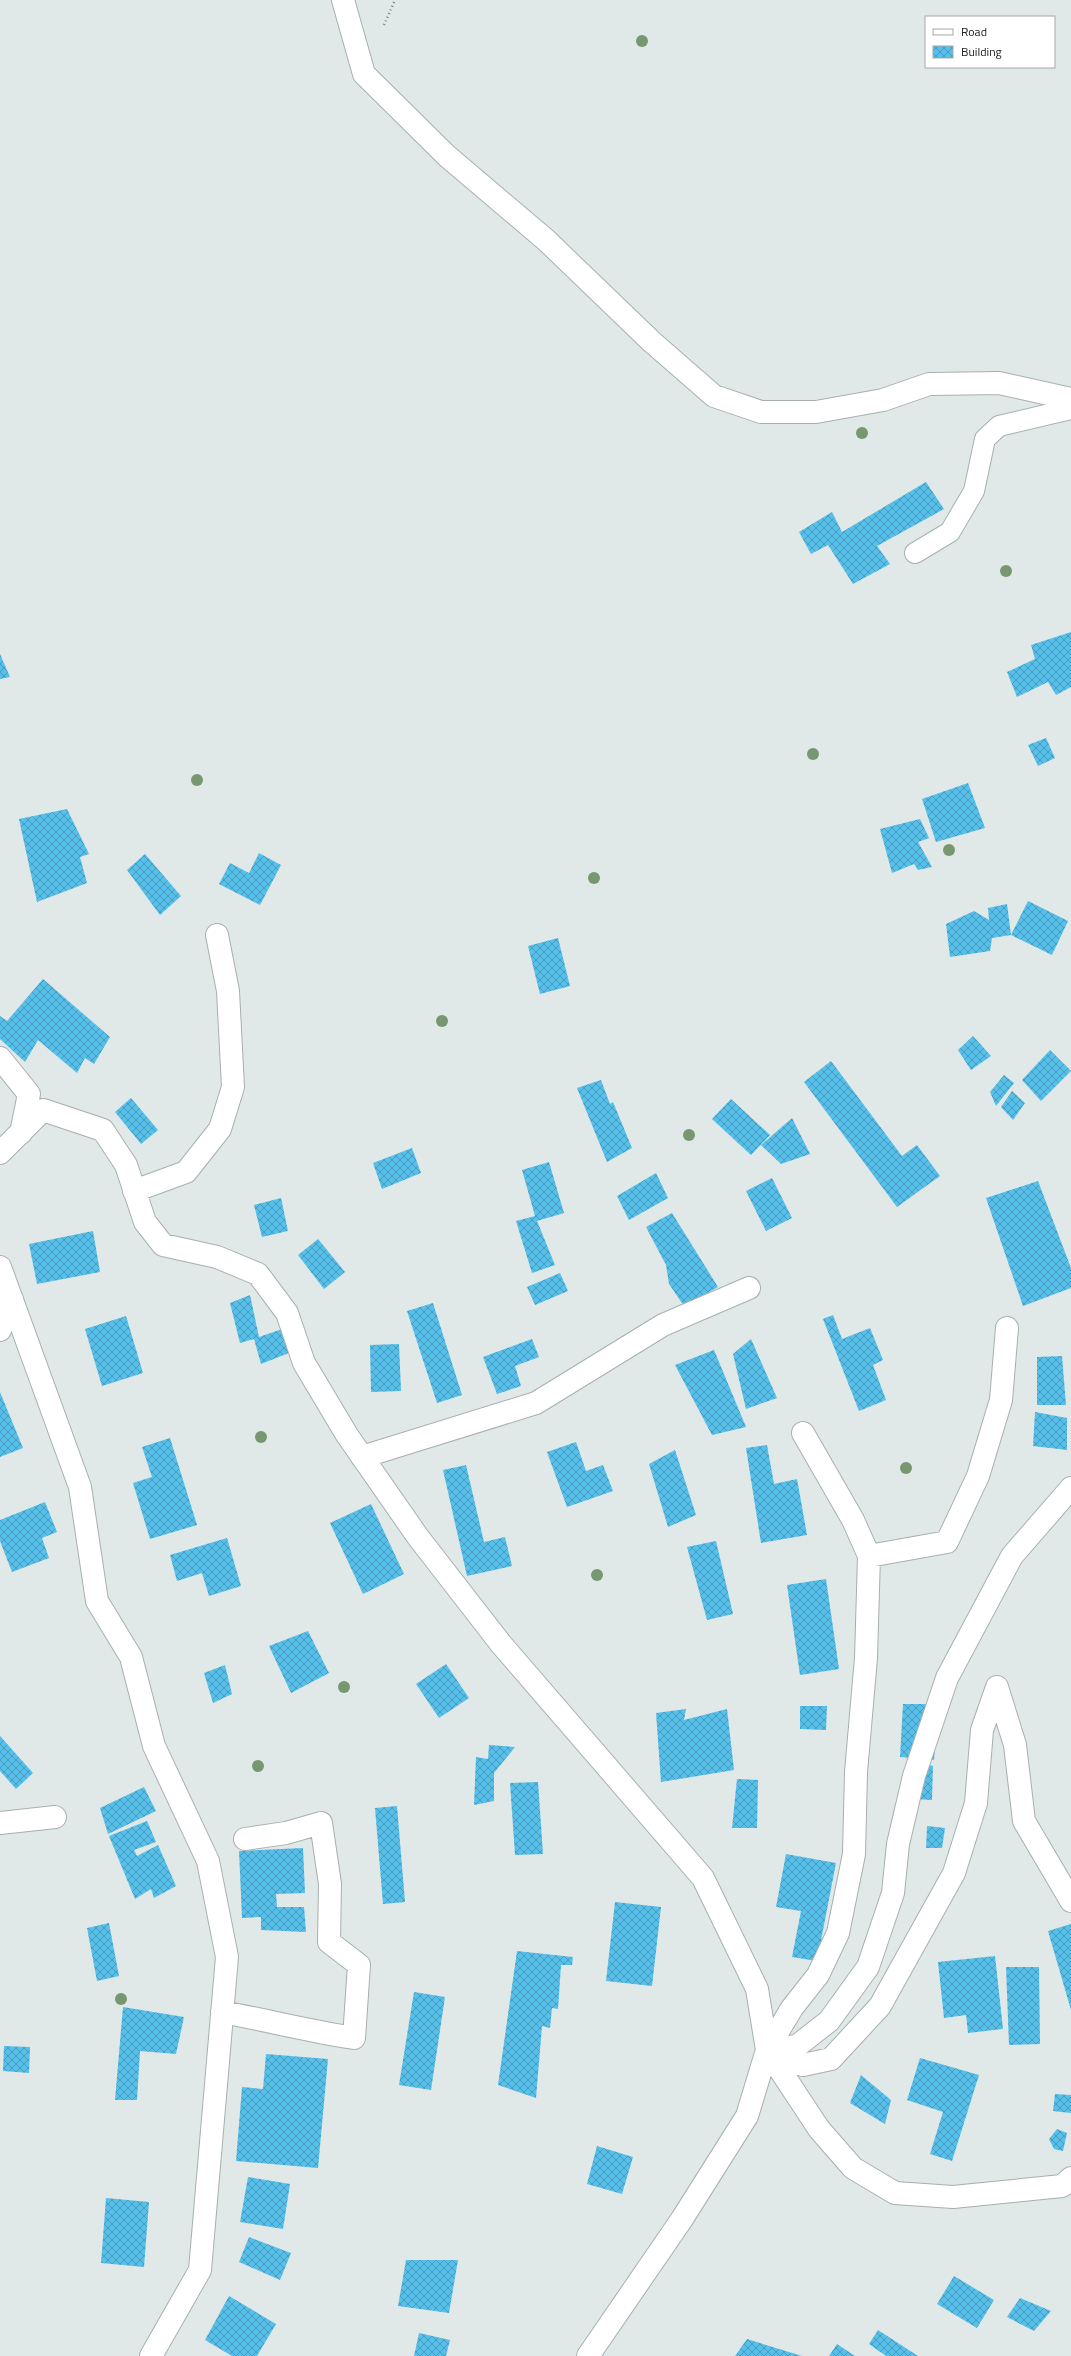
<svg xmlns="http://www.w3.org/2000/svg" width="1071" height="2356" font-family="'Titillium Web',sans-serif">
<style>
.building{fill:url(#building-cross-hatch)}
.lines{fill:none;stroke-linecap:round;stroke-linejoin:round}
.lane-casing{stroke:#a8afb0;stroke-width:22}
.street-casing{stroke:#a8afb0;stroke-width:24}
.path{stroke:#7d8282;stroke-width:2.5;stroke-dasharray:1 3;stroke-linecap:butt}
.lane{stroke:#fff;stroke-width:20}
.street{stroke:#fff;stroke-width:22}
.tree{fill:#769770}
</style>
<defs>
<pattern id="building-cross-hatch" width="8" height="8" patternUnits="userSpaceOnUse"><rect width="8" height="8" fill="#56c0eb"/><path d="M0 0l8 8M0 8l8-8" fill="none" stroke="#479cbe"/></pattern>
</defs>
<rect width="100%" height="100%" fill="#e0e8e8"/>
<path class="building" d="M926,482L944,509L877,546L890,564L853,584L828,545L811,554L799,532L832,512L842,532Z
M1071,632V687L1056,695L1048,682L1017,697L1007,672L1035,659L1031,645Z
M0,654L10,677L0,679Z
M1046,738L1055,758L1038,766L1028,745Z
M968,783L985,828L936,842L922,799Z
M67,809L89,854L80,857L87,883L37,902L19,819Z
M920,819L929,838L918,842L932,867L918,870L914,864L892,873L880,829Z
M259,853L281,865L260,905L219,884L230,863L249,873Z
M145,854L181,896L160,915L127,870Z
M1028,901L1068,921L1052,955L1011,935Z
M1007,904L1011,935L992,938L990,951L950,957L946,924L974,911L989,920L988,908Z
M558,938L570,986L540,994L528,946Z
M43,979L110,1037L94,1064L85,1058L77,1073L38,1040L25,1062L0,1039V1016L7,1021Z
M973,1036L991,1056L971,1070L958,1050Z
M1050,1050L1071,1071L1041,1101L1022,1080Z
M831,1061L902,1156L917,1145L940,1176L897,1207L804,1082Z
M1004,1075L1014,1083L996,1106L990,1092Z
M601,1080L610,1104L613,1102L632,1148L607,1162L577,1088Z
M1012,1091L1025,1103L1013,1120L1001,1107Z
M131,1098L158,1130L141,1144L115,1112Z
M731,1099L770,1135L751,1155L712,1119Z
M792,1118L810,1154L781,1164L761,1145Z
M412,1148L421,1173L382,1189L373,1163Z
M549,1162L564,1213L537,1221L555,1265L532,1273L516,1221L535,1216L522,1170Z
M656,1173L668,1198L629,1220L617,1196Z
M772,1178L792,1218L766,1231L746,1191Z
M1038,1181L1071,1268V1288L1023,1306L986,1198Z
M281,1198L288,1231L262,1237L254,1205Z
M672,1213L718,1287L684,1306L669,1284L666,1265L646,1227Z
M93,1231L100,1272L37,1284L29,1244Z
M318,1239L345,1272L324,1289L298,1255Z
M560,1273L568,1291L535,1305L527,1287Z
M250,1295L259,1337L291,1326L299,1349L261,1364L254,1339L240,1343L230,1303Z
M433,1303L462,1395L437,1403L407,1311Z
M833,1315L842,1339L870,1328L883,1360L873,1365L886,1400L859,1411L823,1319Z
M126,1316L143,1373L102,1386L85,1329Z
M532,1339L539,1357L515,1366L521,1386L497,1394L483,1357Z
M751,1339L777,1398L746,1409L733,1354Z
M399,1344L401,1391L371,1392L370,1345Z
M714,1350L746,1427L712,1435L675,1365Z
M1062,1356L1066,1405H1037V1357Z
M0,1392L23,1448L0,1457Z
M1035,1412L1067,1418V1450L1033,1446Z
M170,1438L197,1525L150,1539L133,1483L152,1477L142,1447Z
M576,1442L586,1471L603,1465L613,1491L567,1507L547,1452Z
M767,1445L774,1484L797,1479L807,1535L761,1543L746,1448Z
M675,1450L696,1515L668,1527L649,1464Z
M466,1465L484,1542L505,1537L512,1566L467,1576L443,1470Z
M45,1502L57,1532L42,1538L49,1558L12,1572L0,1541V1520Z
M371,1504L404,1574L363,1594L330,1523Z
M227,1538L241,1586L209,1596L202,1573L177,1581L170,1555Z
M716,1541L733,1614L707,1620L687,1547Z
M826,1579L839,1669L800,1675L787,1585Z
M308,1631L329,1673L291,1693L269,1646Z
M446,1664L469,1698L439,1718L416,1684Z
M225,1665L232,1694L213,1703L204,1673Z
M903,1704H939L934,1760L900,1757Z
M800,1706H827L826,1730L800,1729Z
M686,1709L684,1720L727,1709L734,1770L661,1782L656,1713Z
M0,1736L33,1773L16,1789L0,1771Z
M489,1745L515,1747L494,1773V1801L474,1805L476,1757L488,1759Z
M914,1763L933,1766L932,1800L912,1799Z
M737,1779L758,1780L757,1828H732Z
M538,1782L543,1854L515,1855L510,1783Z
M144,1787L156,1811L108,1834L100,1808Z
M397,1806L405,1902L383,1904L375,1808Z
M147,1821L156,1842L134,1850L137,1856L158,1845L176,1886L154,1898L151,1889L135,1899L109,1836Z
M927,1826L945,1828L942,1848H926Z
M303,1848L305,1893L276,1894L277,1907H304L306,1932L261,1930V1917L242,1918L239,1851Z
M786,1854L836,1863L817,1961L792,1957L801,1911L776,1907Z
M615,1902L661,1907L652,1986L606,1981Z
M109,1923L119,1976L97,1981L87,1928Z
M1071,1924V2010L1048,1931Z
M517,1951L573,1957L572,1965H561L558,2009L552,2008L550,2028L542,2026L536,2098L498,2085Z
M995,1956L1003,2029L968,2033L966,2015L944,2018L938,1962Z
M1006,1967H1039L1040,2044L1009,2045Z
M414,1992L445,1997L431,2090L399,2085Z
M123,2007L184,2017L176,2054L140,2051L137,2100H115Z
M4,2046L30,2047L29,2073L3,2071Z
M266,2054L328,2059L318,2168L236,2161L242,2087L263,2089Z
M920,2058L979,2075L952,2161L930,2154L943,2112L907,2100Z
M861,2075L891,2100L885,2124L850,2103Z
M1055,2094L1071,2095V2113L1053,2111Z
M1057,2129L1067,2133L1063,2151L1054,2149L1049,2139Z
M597,2146L633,2157L622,2194L587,2184Z
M248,2177L290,2184L283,2229L240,2222Z
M106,2198L149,2202L144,2267L101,2263Z
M249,2237L291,2253L280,2280L239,2262Z
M406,2260H458L449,2313L398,2306Z
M954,2276L994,2300L977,2328L937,2304Z
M229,2296L276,2324L257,2356H232L205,2340Z
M1020,2298L1051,2311L1034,2331L1007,2317Z
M878,2330L918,2356H886L869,2344Z
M419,2333L450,2340L446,2356H414Z
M747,2339L802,2356H735Z
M837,2344L855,2356H829Z"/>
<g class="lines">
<g class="lane-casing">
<path id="lane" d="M915,553L950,532L974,491L985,439L999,426L1071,409"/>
</g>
<g class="street-casing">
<path id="street" d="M343,0L364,74L447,156L546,240L652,342L714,396L761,412H816L883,400L929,384L999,383L1071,399
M0,1058L29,1094L21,1133
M0,1153L43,1110L103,1130L126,1165L145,1222L163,1245L217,1257L258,1274L287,1313L304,1363L347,1435L418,1537L501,1644L703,1878L757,1989L767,2050L819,2129L853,2168L895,2193L953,2197L1062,2186L1071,2178
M134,1191L186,1172L220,1129L233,1087L228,991L217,935
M0,1267L80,1487L97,1601L131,1657L154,1746L208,1861L227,1957L200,2270L151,2356
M0,1330L12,1299
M362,1457L536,1403L663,1325L749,1288
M869,1556L947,1542L978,1476L1001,1400L1007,1328
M0,1823L55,1817
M222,2012C266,2020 309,2031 354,2038L359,1965L329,1942L330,1884L321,1823L286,1833L245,1839
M767,2050L803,2065L831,2059L880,2006L954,1873L976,1803L982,1730L997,1687L1015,1745L1024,1821L1071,1901
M767,2050L797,2046L829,2021L868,1967L893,1893L898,1844L914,1776L947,1678L1012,1556L1071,1488
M588,2356L682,2219L747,2116L767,2050L792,2008L818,1975L838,1933L854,1854L856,1772L866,1658L869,1556L853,1520L803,1433"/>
</g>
<path class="path" d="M384,25L395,0"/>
<use href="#lane" class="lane"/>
<use href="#street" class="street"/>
</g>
<g class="tree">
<circle cx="642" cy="41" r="6"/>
<circle cx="862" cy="433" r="6"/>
<circle cx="1006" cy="571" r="6"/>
<circle cx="813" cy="754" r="6"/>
<circle cx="197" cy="780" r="6"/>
<circle cx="949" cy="850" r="6"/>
<circle cx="594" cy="878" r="6"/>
<circle cx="442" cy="1021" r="6"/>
<circle cx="689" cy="1135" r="6"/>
<circle cx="261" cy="1437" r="6"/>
<circle cx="906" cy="1468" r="6"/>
<circle cx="597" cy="1575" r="6"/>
<circle cx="344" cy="1687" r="6"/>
<circle cx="258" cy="1766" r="6"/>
<circle cx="121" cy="1999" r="6"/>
</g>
<rect x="925" y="16" width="130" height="52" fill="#ffffff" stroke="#a6a7a7"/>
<rect x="933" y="29" width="20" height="6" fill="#ffffff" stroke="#a6a7a7"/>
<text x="961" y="36" font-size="12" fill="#202323">Road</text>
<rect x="933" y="46" width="20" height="12" fill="url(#building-cross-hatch)" stroke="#a6a7a7"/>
<text x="961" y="56" font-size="12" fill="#202323">Building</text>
</svg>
